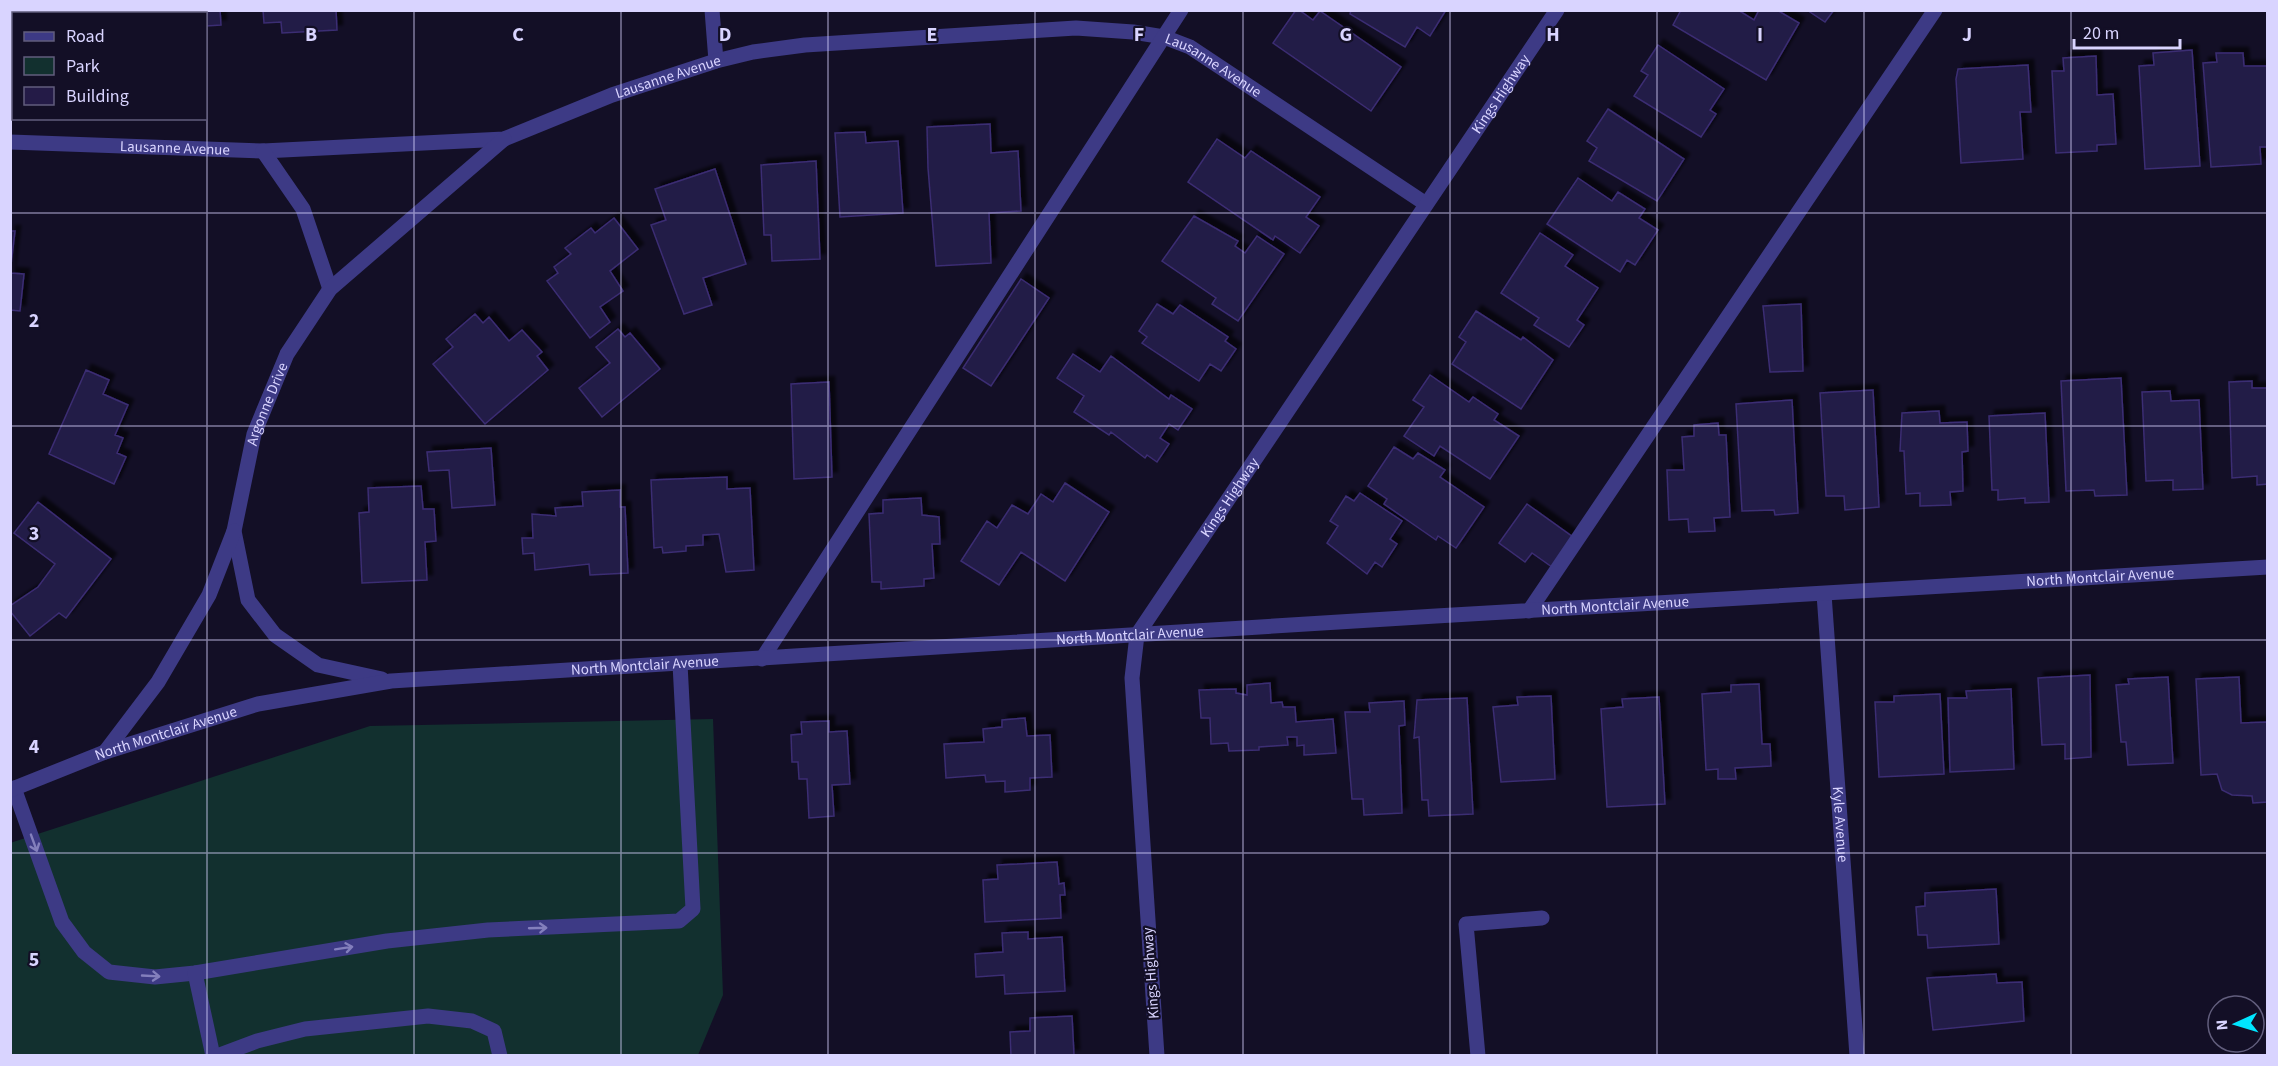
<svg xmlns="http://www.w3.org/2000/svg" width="2278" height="1066" font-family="'Source Sans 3',sans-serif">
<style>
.green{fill:#12302f}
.building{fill:#241b47;stroke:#3b2d73;stroke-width:1.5;filter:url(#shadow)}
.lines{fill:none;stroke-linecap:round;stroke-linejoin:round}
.minor{stroke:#3d3a85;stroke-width:15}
.oneway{stroke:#837fbc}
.grid{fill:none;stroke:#d9d4ff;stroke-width:1.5;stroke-opacity:0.55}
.labels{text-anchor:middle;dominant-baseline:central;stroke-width:4.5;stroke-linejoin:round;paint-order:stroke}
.street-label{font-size:15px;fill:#d9d4ff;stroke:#130f26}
.grid-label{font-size:20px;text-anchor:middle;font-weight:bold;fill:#d9d4ff;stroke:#130f26;stroke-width:4.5;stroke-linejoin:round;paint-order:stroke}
</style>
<defs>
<filter id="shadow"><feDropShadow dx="5.5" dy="-5.5" stdDeviation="1.5" flood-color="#0009"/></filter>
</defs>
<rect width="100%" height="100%" fill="#130f26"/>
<path class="green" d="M713,719L723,995L698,1055H11L10,843L370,726Z"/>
<path class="building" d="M146,10H220L221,25L206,26V14H146Z
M263,10H336L337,30L282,33L281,22L264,23Z
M1296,10H1299L1313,20L1320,11L1401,67L1371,111L1273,43Z
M1351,10H1446L1430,36L1417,27L1405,47L1350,14Z
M1681,10H1738L1754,20L1759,10H1777L1799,23L1766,80L1673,25Z
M1807,10H1834L1825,22Z
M1658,45L1724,89L1710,110L1716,114L1701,137L1634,96L1648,75L1641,71Z
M2192,50L2200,166L2145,169L2139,66L2154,65L2153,53Z
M2216,53H2243L2244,66H2268V147H2260L2261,164L2211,167L2203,63L2217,62Z
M2096,56L2097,95L2113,94L2116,144L2097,145V151L2056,153L2052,71H2064L2063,58Z
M2028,65L2031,112H2020L2023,159L1961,163L1956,79L1958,69Z
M1608,109L1684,159L1657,201L1589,161L1597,148L1587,141Z
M990,124L991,153L1018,151L1021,211L989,213L991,263L936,266L928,168L927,127Z
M865,132L866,143L898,141L903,213L840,217L835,133Z
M1217,139L1245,158L1251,151L1320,197L1306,217L1319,226L1300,253L1275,236L1273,240L1188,182Z
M816,161L820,259L772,261L771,235H764L761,165Z
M715,169L746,264L703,278L712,305L684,314L651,225L666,220L655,189Z
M1578,178L1612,201L1618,192L1645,209L1639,218L1658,230L1635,265L1627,260L1620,272L1547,224Z
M1194,216L1238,241L1235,246L1245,253L1257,236L1284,254L1238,321L1212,304L1216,298L1162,261Z
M614,218L638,249L610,271L623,291L600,307L610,322L590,338L547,281L558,273L554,267L571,254L565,248L591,228L595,233Z
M10,231H15L10,273Z
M1540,233L1573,255L1565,266L1598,288L1577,320L1584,325L1569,347L1534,325L1539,318L1501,293Z
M10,273L24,274L20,311L10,310Z
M1021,279L1049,298L991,386L963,368Z
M1157,304L1173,314L1180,305L1228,337L1225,341L1236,349L1221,371L1210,364L1199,381L1142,343L1147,337L1139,331Z
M1801,304L1803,371L1770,372L1763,306Z
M1476,311L1521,340L1523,337L1553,360L1521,409L1452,364L1466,342L1459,337Z
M475,314L483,323L489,317L509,341L522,330L542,352L537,356L548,370L485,424L433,364L453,347L446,339Z
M618,329L625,337L630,333L660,369L602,417L579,388L610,363L596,347Z
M1073,354L1100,372L1111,356L1169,399L1171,395L1192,409L1178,430L1169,424L1160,438L1169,444L1157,462L1147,455L1145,458L1111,432L1109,435L1074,412L1084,396L1057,378Z
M86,370L109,380L103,394L128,405L115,435L123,438L117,453L126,457L114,484L49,454Z
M1430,375L1469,402L1473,397L1498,414L1494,420L1519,436L1490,479L1440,446L1434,456L1404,436L1424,407L1413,400Z
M2121,378L2127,495L2095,496L2094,490L2066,491L2061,381Z
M2252,381V388H2268V484L2257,485V476L2232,478L2229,382Z
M829,382L832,477L794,479L791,384Z
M1873,390L1879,507L1845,510L1844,496H1826L1820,393Z
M2170,391L2171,401L2199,400L2203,489L2173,490V480L2146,481L2142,392Z
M1792,400L1798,513L1775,515L1774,510L1742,511L1736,404Z
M1939,411L1940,423L1967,422L1968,451L1962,452L1963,491L1950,492L1951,505L1920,506V493L1906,494L1904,451H1900L1902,413Z
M2045,413L2049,502L2025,503V498L1998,500V490H1992L1989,416Z
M1718,423L1719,435H1726L1730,517L1714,518L1715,531L1689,532L1688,519L1669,520L1667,470H1684L1682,437L1694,436V425Z
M1394,447L1413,459L1418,453L1445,470L1440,477L1484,507L1456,548L1438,536L1436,540L1384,504L1387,499L1368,486Z
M491,448L495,505L452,508L449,470L429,471L427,452Z
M727,477V489L750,488L754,570L726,572L719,534L703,535V545L686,546V551L663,553L662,547L654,548L651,480Z
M1065,483L1109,512L1065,581L1021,552L999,585L961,561L987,521L997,528L1012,505L1028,514L1041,494L1053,502Z
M421,486L423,509H434L436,541L425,542L427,580L362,583L359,513L369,512L368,488Z
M620,490V507H625L628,573L590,575L589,564L535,570L534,553L523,554L522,538H533L532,514L556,516L555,508L583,506L582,492Z
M1360,493L1402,521L1390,539L1397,544L1382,567L1375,562L1367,574L1327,543L1338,526L1330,521L1346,496L1354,501Z
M921,498L922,515L939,517L940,544H932L934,578L924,579V586L881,589V582H872L869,514L883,513V500Z
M38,502L111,559L66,618L59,613L30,636L10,611V606L38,587L55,564L14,533Z
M1527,504L1573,537L1552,567L1532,553L1525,562L1499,543Z
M2090,675L2091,757L2065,759V744L2042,745L2038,678Z
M2168,677L2173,763L2128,765L2126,742H2121L2116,685L2129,684L2128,679Z
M2239,677L2241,723L2268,722V802L2253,803L2252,796L2232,795L2222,790L2217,774L2201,775L2196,679Z
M1270,683L1271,703L1282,702L1283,707H1295L1296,722L1333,719L1336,753L1304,755V745L1297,746V737H1287L1288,745L1259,747V750L1229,751L1228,743L1211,744L1210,718H1201L1199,690L1236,689V693L1247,695V685Z
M1759,684L1762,744H1770L1771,766L1735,768L1736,779H1718V769L1706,770L1702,694L1731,692V685Z
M2011,689L2014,769L1950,772L1948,698H1967L1966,691Z
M1940,694L1944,774L1879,777L1875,702H1894V696Z
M1551,696L1555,779L1501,782L1493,707L1518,705L1517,697Z
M1659,697L1665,804L1607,807L1601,709L1623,707L1622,699Z
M1467,698L1473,814L1429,816L1428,800H1422L1419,737L1414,738L1417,700Z
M1404,701L1405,725L1399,726L1402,813L1364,815L1363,799H1352L1345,712H1370L1369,703Z
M1025,718L1027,736L1050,735L1052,777L1030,778V790L1005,792V781L986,782L985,775L946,778L944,744L984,742L983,729L1002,727V720Z
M829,721V732L847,731L850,784L832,785L834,816L809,818L807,779H799L798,762H792L791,735L802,734L801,722Z
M1057,862L1059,884L1064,883L1065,895H1060L1061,918L985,922L983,880L998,879L997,865Z
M1996,889L1999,944L1928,948L1927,935H1918L1916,907L1925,906V893Z
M1028,932V939L1062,937L1065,991L1005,994L1004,975L976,977L975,954L1003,952L1002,933Z
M1996,974L1997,983L2022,982L2024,1021L1933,1030L1927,978Z
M1072,1016L1074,1055L1011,1056L1010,1032L1030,1031V1018Z"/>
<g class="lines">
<g class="minor">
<path d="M712,10L716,61"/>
<path id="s1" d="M10,142L263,151L504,139L612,95L716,61L753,52L805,45L1076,28L1133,32L1164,37L1190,47L1426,204"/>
<path d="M263,151L303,209L330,289"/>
<path id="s2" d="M1824,594L1857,1056"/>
<path d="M1529,611L1935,10"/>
<path d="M762,659L1181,10"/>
<path id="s3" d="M382,679L318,665L275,635L248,600L234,531L254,434L287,354L330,289L504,139"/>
<path d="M105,752L158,682L209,595L234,531"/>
<path d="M14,788L62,922L84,952L109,972L155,977L195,973L387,941L488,930L679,921L693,909L680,664"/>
<path id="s4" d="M10,790L105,752L258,704L391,681L1436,616L2268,567"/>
<path d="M195,973L213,1056"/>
<path d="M217,1056L257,1041L305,1029L428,1016L472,1021L494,1031L500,1056"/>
<path id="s5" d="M1157,1056L1132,678L1137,635L1557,10"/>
<path d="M1478,1056L1466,924L1542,918"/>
</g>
</g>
<defs><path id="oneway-shaft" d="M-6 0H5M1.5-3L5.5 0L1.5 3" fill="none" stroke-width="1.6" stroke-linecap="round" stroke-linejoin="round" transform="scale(1.5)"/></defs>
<g class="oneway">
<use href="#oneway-shaft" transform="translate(34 843) rotate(70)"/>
<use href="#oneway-shaft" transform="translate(538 928) rotate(-2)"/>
<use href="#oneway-shaft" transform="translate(344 948) rotate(-9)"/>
<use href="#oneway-shaft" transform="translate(151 976) rotate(3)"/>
</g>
<path class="grid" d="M207,10V1056M414,10V1056M621,10V1056M828,10V1056M1035,10V1056M1243,10V1056M1450,10V1056M1657,10V1056M1864,10V1056M2071,10V1056M10,213H2268M10,426H2268M10,640H2268M10,853H2268"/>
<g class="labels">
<g class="street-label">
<text stroke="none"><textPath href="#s1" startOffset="1228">Lausanne Avenue</textPath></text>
<text stroke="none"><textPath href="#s1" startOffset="670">Lausanne Avenue</textPath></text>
<text stroke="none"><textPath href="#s5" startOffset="1074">Kings Highway</textPath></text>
<text stroke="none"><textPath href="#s1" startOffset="165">Lausanne Avenue</textPath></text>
<text stroke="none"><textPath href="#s3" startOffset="364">Argonne Drive</textPath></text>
<text stroke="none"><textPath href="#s5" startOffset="588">Kings Highway</textPath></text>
<text stroke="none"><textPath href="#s4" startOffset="2110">North Montclair Avenue</textPath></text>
<text stroke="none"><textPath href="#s4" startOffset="1624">North Montclair Avenue</textPath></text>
<text stroke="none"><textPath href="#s4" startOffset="1138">North Montclair Avenue</textPath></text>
<text stroke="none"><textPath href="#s4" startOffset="652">North Montclair Avenue</textPath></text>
<text stroke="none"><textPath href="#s4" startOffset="166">North Montclair Avenue</textPath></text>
<text stroke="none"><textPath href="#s2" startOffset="231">Kyle Avenue</textPath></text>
<text transform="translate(1151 973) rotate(-94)">Kings Highway</text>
</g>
</g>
<g class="grid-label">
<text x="311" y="41">B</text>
<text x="518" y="41">C</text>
<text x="725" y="41">D</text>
<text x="932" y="41">E</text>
<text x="1139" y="41">F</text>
<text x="1346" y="41">G</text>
<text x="1553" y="41">H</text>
<text x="1760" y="41">I</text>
<text x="1967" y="41">J</text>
<text x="34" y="327">2</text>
<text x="34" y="540">3</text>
<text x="34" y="753">4</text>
<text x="34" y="966">5</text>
</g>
<rect width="2278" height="1066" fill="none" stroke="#d9d4ff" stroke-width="24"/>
<rect x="12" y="12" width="195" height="108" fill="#130f26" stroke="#625e7d" stroke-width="1.5"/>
<rect x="24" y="32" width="30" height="9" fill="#3d3a85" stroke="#625e7d" stroke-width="1.5"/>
<text x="66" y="42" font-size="18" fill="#d9d4ff">Road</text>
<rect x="24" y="57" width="30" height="18" fill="#12302f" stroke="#625e7d" stroke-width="1.5"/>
<text x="66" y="72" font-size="18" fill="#d9d4ff">Park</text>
<rect x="24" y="87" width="30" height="18" fill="#241b47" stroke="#625e7d" stroke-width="1.5"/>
<text x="66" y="102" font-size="18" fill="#d9d4ff">Building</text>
<g transform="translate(2236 1024) rotate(266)"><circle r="28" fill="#130f26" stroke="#625e7d" stroke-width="1.5"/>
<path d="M0-4.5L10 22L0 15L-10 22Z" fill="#00e5ff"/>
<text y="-9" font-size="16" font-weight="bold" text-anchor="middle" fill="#d9d4ff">N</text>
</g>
<path d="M2074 39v9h106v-9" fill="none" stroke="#d9d4ff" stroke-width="3"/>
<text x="2083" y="39" font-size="18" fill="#d9d4ff" stroke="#130f26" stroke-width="4.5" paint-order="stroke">20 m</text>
</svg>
